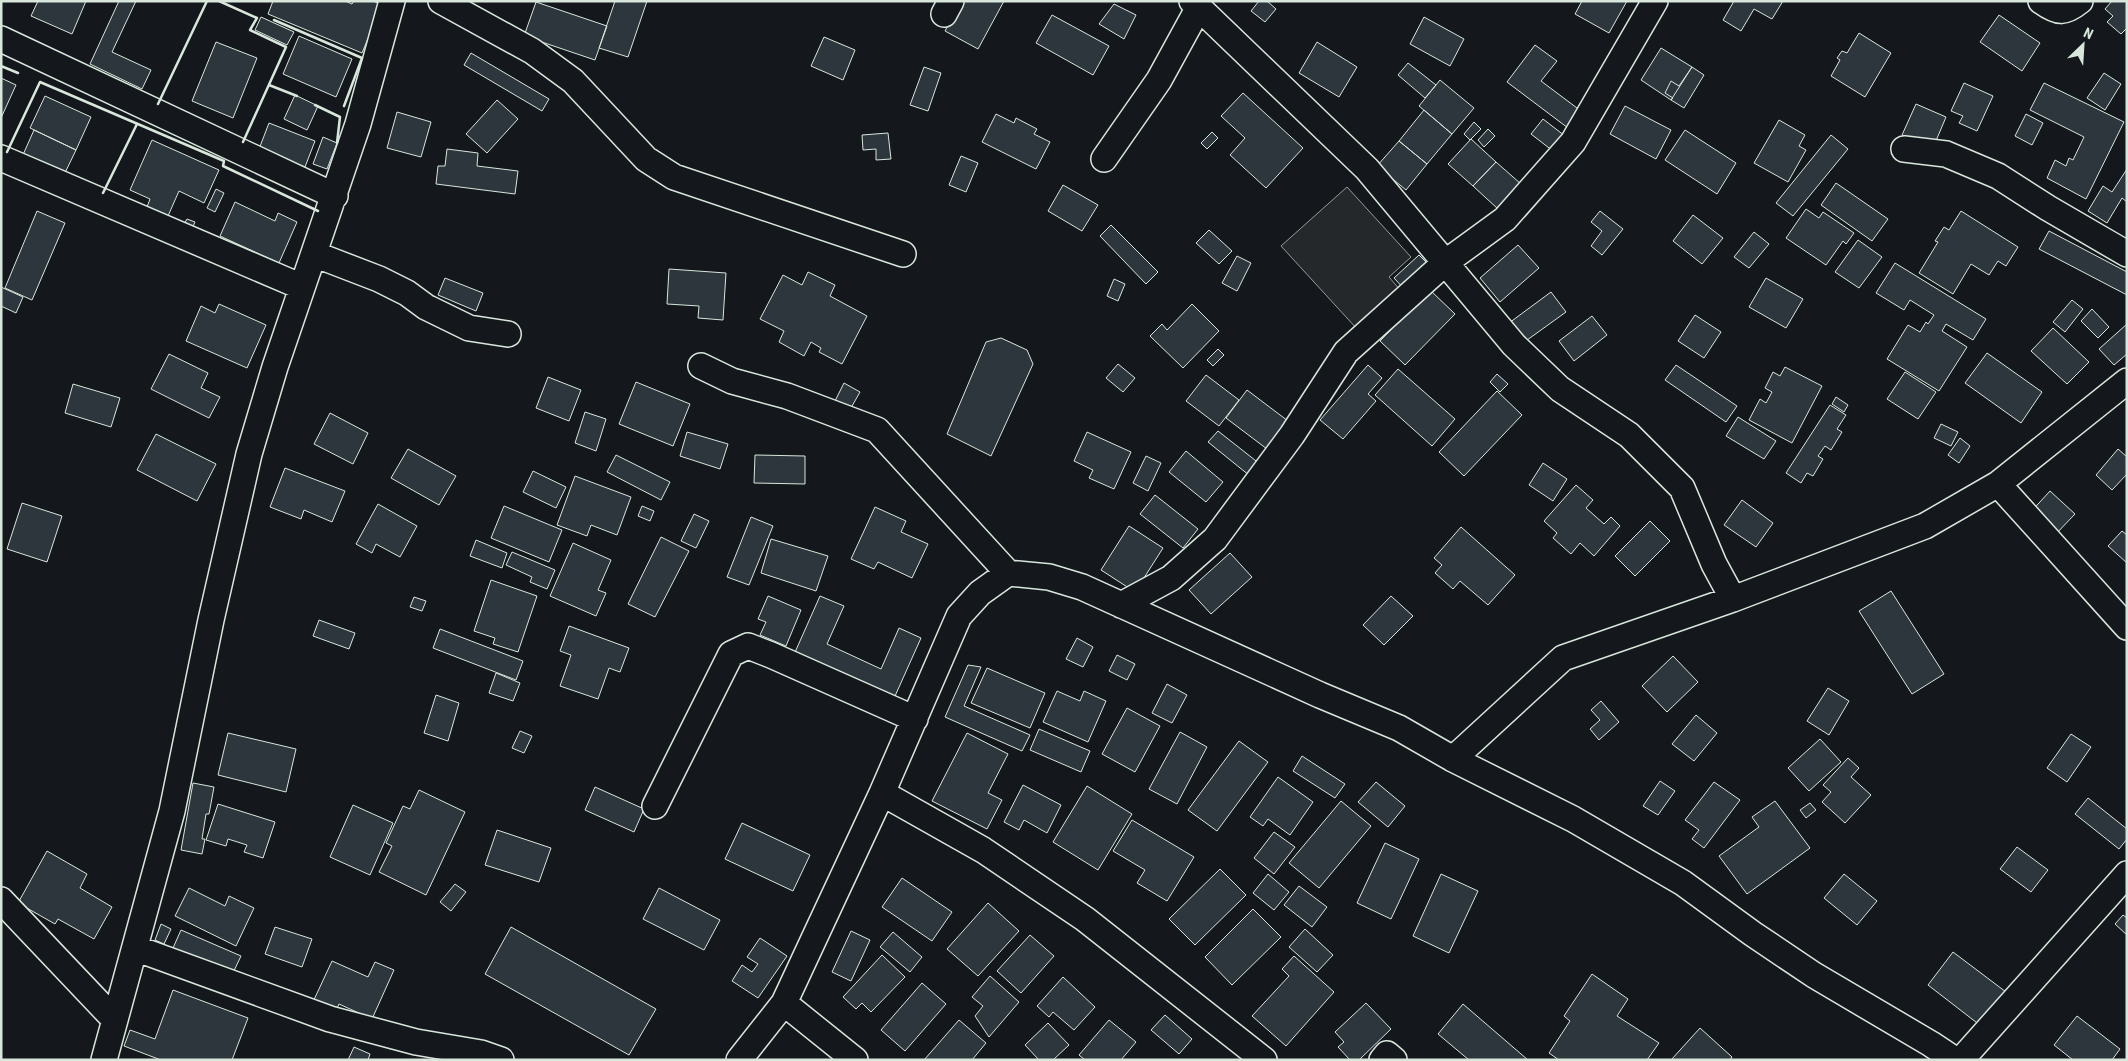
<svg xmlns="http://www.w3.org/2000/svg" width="2128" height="1061" font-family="'Roboto Condensed',sans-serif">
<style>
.parking{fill:#24282b;stroke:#939e99}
.building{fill:#2c363c;stroke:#d8e6dc}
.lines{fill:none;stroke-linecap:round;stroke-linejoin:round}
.minor-casing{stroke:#d8e6dc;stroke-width:28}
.minor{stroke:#14181c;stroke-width:25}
.wall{stroke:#d8e6dc;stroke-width:2.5}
</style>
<rect width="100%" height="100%" fill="#14181c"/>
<path class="parking" d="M1347,187L1411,257L1389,277L1401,291L1358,330L1281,246Z"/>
<path class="building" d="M38,1H86L72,34L31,16Z
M119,1H136L112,52L151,70L142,89L90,64Z
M273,1H345L352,4L354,1H373L382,5L362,53L268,14Z
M615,1H647L628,57L599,48Z
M961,1H1004L978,49L945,31Z
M1259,1H1267L1276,9L1265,22L1251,11Z
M1582,1H1627L1609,33L1575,14Z
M1734,1H1783L1772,19L1754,9L1741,31L1723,20Z
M2112,1H2127V28L2121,34L2107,22L2113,16L2105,9Z
M536,2L607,26L595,60L524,36Z
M1114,4L1136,15L1124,39L1099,24Z
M1052,15L1109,46L1093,75L1036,43Z
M1999,15L2040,43L2022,71L1980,42Z
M261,17L294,32L287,45L255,30Z
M1424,17L1464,39L1450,66L1410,44Z
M1859,33L1891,53L1865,97L1831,76L1840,60L1837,58L1842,51L1847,53Z
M299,36L352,59L336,97L283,74Z
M824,37L855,50L843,80L811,66Z
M216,42L257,58L233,118L192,101Z
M1317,42L1357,67L1339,97L1299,73Z
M1535,45L1557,61L1541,81L1581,111L1568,128L1507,82Z
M1661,48L1692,67L1671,100L1641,80Z
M471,53L549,99L542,111L464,65Z
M1408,63L1436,85L1425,98L1398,75Z
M924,67L941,73L928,111L910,105Z
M1692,67L1704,75L1684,108L1671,100L1673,98L1665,93L1671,81L1679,86Z
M2104,73L2121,84L2105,110L2087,98Z
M1,78L16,85L1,118Z
M1440,80L1474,108L1452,134L1419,106Z
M1964,83L1993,96L1977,131L1959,123L1963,116L1951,111Z
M2044,83L2124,122L2086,199L2047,178L2055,160L2066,166L2069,158L2073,160L2084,137L2030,110Z
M1243,93L1303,148L1266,188L1230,155L1245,138L1221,116Z
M295,95L318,106L307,130L284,119Z
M45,96L91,117L76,150L30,128Z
M497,100L518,119L487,153L466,134Z
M1916,104L1946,117L1933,148L1902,135Z
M1625,106L1671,130L1656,159L1610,134Z
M1424,110L1452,134L1427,164L1399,141Z
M397,112L431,122L421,157L387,148Z
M996,114L1014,123L1016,118L1037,129L1034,134L1050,142L1036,169L982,142Z
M2026,114L2043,123L2032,145L2015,136Z
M1543,119L1565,136L1553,151L1531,134Z
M1779,120L1805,135L1799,146L1806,150L1788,182L1754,163Z
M1474,122L1481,129L1470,140L1464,134Z
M269,123L315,141L305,167L259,149Z
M1488,129L1495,136L1484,147L1478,140Z
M34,130L76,150L63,177L22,157Z
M1685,130L1736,163L1717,194L1665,160Z
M1212,132L1218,138L1207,149L1201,143Z
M888,133L891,159L876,160V149L863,150L862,135Z
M1831,135L1848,149L1793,216L1776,203Z
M323,137L337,143L327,169L313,164Z
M1471,139L1496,162L1473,186L1448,164Z
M152,140L219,170L204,203L179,191L168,216L147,207L150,199L130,190Z
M1399,141L1427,164L1406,190L1377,166Z
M447,149L478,153L477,166L518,171L515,194L436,184L438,166H445Z
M961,156L978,163L966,192L949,185Z
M1496,162L1521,184L1498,209L1473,186Z
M2127,169V202L2122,198L2107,223L2088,211L2103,186L2112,192Z
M1836,183L1888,219L1872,241L1821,205Z
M1063,185L1098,205L1082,231L1048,211Z
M216,189L224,193L215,212L207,208Z
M235,202L275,221L278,213L297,222L279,263L220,236Z
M1806,209L1819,218L1823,212L1854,233L1846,244L1843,241L1826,265L1786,238Z
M37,211L65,223L32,300L5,288Z
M1600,211L1623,229L1602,255L1591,246L1602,231L1591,222Z
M1961,211L2018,247L2006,266L1998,261L1989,275L1971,264L1953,294L1919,273L1938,242L1935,241L1944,227L1949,230Z
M1693,215L1723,238L1702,264L1673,241Z
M187,219L195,222L191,231L182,227Z
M1111,225L1158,272L1146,284L1100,236Z
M1209,230L1232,251L1219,264L1196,243Z
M2049,231L2127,272V295L2039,249Z
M1754,232L1769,244L1749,268L1734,257Z
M1858,240L1882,257L1859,288L1835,272Z
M1518,245L1539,268L1500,302L1480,278Z
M1419,255L1431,267L1406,291L1394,278Z
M1237,256L1251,263L1237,291L1222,283Z
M1895,263L1986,319L1973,340L1946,324L1942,331L1967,347L1939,391L1887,359L1908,325L1920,332L1926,322L1928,324L1934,315L1910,300L1904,310L1876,293Z
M669,269L726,273L723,320L698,318L699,306L667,304Z
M808,272L835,285L830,296L867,316L842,364L819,352L821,348L811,342L804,356L779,342L784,331L760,319L783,275L802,285Z
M445,278L483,293L476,311L438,295Z
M1766,278L1803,299L1786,328L1749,307Z
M1114,279L1125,284L1118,301L1107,296Z
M1,287L23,297L16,313L1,306Z
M1430,290L1455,314L1405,365L1380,341Z
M1551,292L1566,312L1523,343L1509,323Z
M2072,300L2083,309L2065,332L2053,322Z
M219,304L266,325L247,368L186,341L201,306L215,313Z
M1192,304L1219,331L1183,368L1150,336L1162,324L1167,330Z
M2092,309L2109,327L2098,338L2081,321Z
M1695,315L1721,332L1704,358L1678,341Z
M1592,316L1607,335L1574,361L1559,341Z
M2127,324V354L2114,365L2099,349Z
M2053,328L2089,362L2067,384L2031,351Z
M1001,338L1027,350L1033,364L991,456L947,434L986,342Z
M1218,349L1224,355L1213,366L1207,360Z
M1987,353L2042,392L2021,423L1965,383Z
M169,354L208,373L201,388L220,397L209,418L151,389Z
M1118,364L1135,378L1123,392L1106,378Z
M1368,365L1382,378L1368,394L1376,401L1343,439L1320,420Z
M1676,365L1737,406L1726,422L1665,380Z
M1785,367L1822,386L1792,443L1749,420L1760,399L1766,403L1772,392L1765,388L1773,372L1780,376Z
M1398,369L1455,419L1432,446L1375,395Z
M1905,372L1936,392L1918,419L1887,399Z
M1497,374L1508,384L1500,392L1490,382Z
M1206,375L1239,400L1219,426L1186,401Z
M548,377L581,390L569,421L536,408Z
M636,382L690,404L673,446L619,424Z
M844,383L860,392L847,415L832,407Z
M73,384L120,398L111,427L65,413Z
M1247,390L1288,421L1267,449L1226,418Z
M1497,391L1522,415L1464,476L1439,452Z
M1836,397L1848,405L1844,412L1832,404Z
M1830,405L1846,415L1837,429L1842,432L1831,450L1825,446L1818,456L1823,459L1813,476L1807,473L1801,483L1786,473Z
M585,412L606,419L596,451L575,443Z
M330,413L368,433L353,464L314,444Z
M1738,417L1776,441L1764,459L1726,436Z
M1941,424L1958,432L1951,446L1934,438Z
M1218,431L1265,468L1255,480L1208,442Z
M687,432L728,444L720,469L680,456Z
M1087,432L1131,452L1114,489L1089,478L1093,470L1074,461Z
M156,434L216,464L197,501L137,470Z
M1960,438L1970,446L1959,463L1948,455Z
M408,449L456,476L439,505L391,478Z
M2118,449L2127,457V474L2112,490L2096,475Z
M1186,451L1223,482L1206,502L1169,472Z
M616,455L670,482L661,500L607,472Z
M755,455L805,456V484L754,483Z
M1146,456L1161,463L1148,491L1133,483Z
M1543,463L1567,479L1553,501L1529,485Z
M285,468L345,491L332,522L304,510L301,519L270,507Z
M533,471L566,487L556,508L523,492Z
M575,476L631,497L617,535L591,525L587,536L557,525Z
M1576,485L1593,500L1586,508L1604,524L1611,517L1620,526L1594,556L1580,543L1571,554L1553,538L1557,533L1544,521Z
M2050,491L2075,514L2053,537L2028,515Z
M1155,495L1198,529L1183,548L1140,514Z
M1742,500L1773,523L1756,547L1724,525Z
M22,503L62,516L47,562L7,549Z
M378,504L417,526L400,557L376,544L372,553L356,544Z
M504,506L562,530L549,562L491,538Z
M642,506L654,511L650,521L638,516Z
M875,507L906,521L901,532L928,544L912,578L878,562L874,569L851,559Z
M694,514L709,521L696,548L681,541Z
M751,517L773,526L749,585L727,577Z
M1650,521L1670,541L1635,576L1615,556Z
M1129,526L1163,548L1135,592L1101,570Z
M1461,527L1515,575L1488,605L1460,581L1453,589L1435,573L1442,565L1434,558Z
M2122,531L2127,535V563L2108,546Z
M661,537L689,551L655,617L628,604Z
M771,539L828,556L816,591L761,573Z
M476,540L507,553L502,568L470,556Z
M573,543L611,560L598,590L606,593L596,616L550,596Z
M512,552L555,570L547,589L530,582L532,577L506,565Z
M1230,553L1252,577L1211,614L1189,590Z
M491,580L537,596L518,652L493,644L495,638L474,631Z
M1891,591L1944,674L1912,694L1859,611Z
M768,596L801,610L786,646L760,635L766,622L758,619Z
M820,596L844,606L827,644L881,669L899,628L921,638L891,705L792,659Z
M1391,596L1413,616L1384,645L1363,625Z
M414,597L426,601L422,611L410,607Z
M319,620L355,633L349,649L313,636Z
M569,626L629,648L620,672L609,668L598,699L560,686L571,655L560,651Z
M440,629L523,661L516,680L433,648Z
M1077,638L1093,647L1083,667L1066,659Z
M1117,655L1135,664L1127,680L1109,671Z
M1673,656L1698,682L1667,712L1642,686Z
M968,665L981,667L964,706L1030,735L1022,751L945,717Z
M987,668L1045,693L1030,728L971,703Z
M496,673L520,683L513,701L489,693Z
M1167,684L1187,695L1172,723L1152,713Z
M1828,688L1849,701L1829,735L1807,721Z
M1057,691L1080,701L1084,691L1106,701L1088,742L1043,722Z
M436,695L459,703L448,741L424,733Z
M1601,701L1619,722L1599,740L1590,729L1600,720L1591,710Z
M1127,708L1160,726L1135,772L1102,754Z
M1696,715L1717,733L1694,761L1672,744Z
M1039,729L1090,751L1081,772L1030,750Z
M520,731L532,736L524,753L512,748Z
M1180,732L1207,747L1177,804L1149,789Z
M228,733L296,749L286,792L218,775Z
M967,733L1008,754L988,793L1002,800L987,829L932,801Z
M2071,734L2091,747L2067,782L2047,768Z
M1820,739L1841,762L1809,791L1788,768Z
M1239,741L1268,762L1217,831L1188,810Z
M1302,756L1345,784L1335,798L1293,771Z
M1848,758L1859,768L1851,777L1871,795L1845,823L1822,802L1831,792L1823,785Z
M1278,777L1313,802L1290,835L1268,819L1263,826L1250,817Z
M1660,781L1675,791L1658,815L1643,806Z
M1376,782L1405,806L1388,827L1358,802Z
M1714,782L1740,800L1704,848L1692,839L1699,830L1685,820Z
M193,783L214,787L209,814H206L202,839H205L202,854L181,850Z
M1023,785L1061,805L1047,833L1024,820L1019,830L1004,822Z
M1087,786L1132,814L1098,870L1053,842Z
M595,787L644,809L634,832L585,810Z
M419,790L465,812L426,895L379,872L392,846L386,843L403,806L410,809Z
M2088,798L2127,829V839L2119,849L2075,814Z
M1341,801L1371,826L1319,888L1289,863Z
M1775,801L1810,848L1747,894L1719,856L1759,827L1752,817Z
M1810,803L1816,810L1806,818L1800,810Z
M218,804L275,822L263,858L244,852L247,845L228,839L226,846L206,840Z
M353,805L393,823L370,875L330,857Z
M1132,820L1194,857L1167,901L1137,883L1145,870L1113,851Z
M742,823L810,855L793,891L725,859Z
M497,830L551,848L539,882L485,865Z
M1274,832L1295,847L1274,874L1254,858Z
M1385,843L1419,859L1391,919L1357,903Z
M2017,847L2048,870L2031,892L2000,869Z
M47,851L87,874L80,888L112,907L94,939L58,919L55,924L18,903Z
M1220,869L1246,895L1195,945L1169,919Z
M1268,874L1289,892L1274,910L1253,893Z
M1441,874L1478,891L1449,953L1413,936Z
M1844,874L1877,901L1857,925L1824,898Z
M902,878L952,912L932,941L882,907Z
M455,884L466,892L451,911L440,902Z
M1299,886L1327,907L1312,927L1284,905Z
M189,888L225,906L229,896L254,908L236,946L175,916Z
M659,888L720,920L704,950L643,919Z
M988,903L1019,931L978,976L947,949Z
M1253,909L1281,937L1232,985L1205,957Z
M2123,915L2127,918V935L2115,924Z
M161,924L171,929L164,944L155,940Z
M275,927L312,939L302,967L265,954Z
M511,927L656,1009L629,1055L485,974Z
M1305,929L1333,955L1317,972L1289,947Z
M181,930L241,956L232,975L173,948Z
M851,931L870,940L851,981L832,972Z
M893,932L922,957L910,972L880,947Z
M1030,935L1054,956L1021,993L997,971Z
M760,938L787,956L758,998L732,981L742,965L752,972L758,964L747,957Z
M1953,952L2006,992L1981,1026L1928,985Z
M882,955L905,977L871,1012L862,1003L856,1009L843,997Z
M1294,956L1334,992L1286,1046L1252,1016L1289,976L1282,969Z
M332,961L368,977L375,962L394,970L372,1019L339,1004L334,1015L312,1004Z
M1592,974L1628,999L1617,1016L1659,1043L1647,1060H1559L1549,1053L1570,1021L1564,1016Z
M990,976L1019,1002L989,1037L975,1016L983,1006L972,997Z
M1063,977L1095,1007L1074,1030L1053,1012L1049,1017L1037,1006Z
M922,983L946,1004L905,1051L881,1030Z
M173,990L248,1018L232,1060H161L124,1046L130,1030L155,1039Z
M1366,1003L1391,1029L1359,1060H1350L1338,1047L1344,1042L1335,1032Z
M1463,1004L1528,1060H1469L1438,1034Z
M1165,1015L1192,1039L1179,1054L1151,1030Z
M2077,1016L2120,1049L2112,1060H2073L2054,1045Z
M959,1020L986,1043L972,1060H924Z
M1109,1020L1136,1042L1121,1060H1085L1079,1055Z
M1048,1023L1069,1045L1053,1060H1039L1025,1045Z
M1700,1028L1732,1057L1730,1060H1671Z
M354,1047L370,1054L368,1060H348Z"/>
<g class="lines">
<g class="minor-casing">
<path id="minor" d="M441,1L532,51L573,81L646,159L674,177L903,254
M1192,1L1367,169L1514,345L1560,389L1629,435L1682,488L1714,564L1733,599
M2041,1C2058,13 2064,14 2080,1
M944,14L951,1
M1,39L335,196
M1904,149L1946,154L1998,176L2048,208L2127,254
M1,158L302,287
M1104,159L1159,80L1199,7
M314,254L379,279L407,293L426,307L469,328L508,334
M701,366L732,381L787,396L877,430L1008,573
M1998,484L2127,627
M1121,605L1171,578L1215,539L1292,435L1346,352L1446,262L1505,219L1573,142L1655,1
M1453,759L1563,658L1733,599L1925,526L1998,484L2127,381
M882,793L983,850L1085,919L1264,1060
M655,806L731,654L748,646L771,655L915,719
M1,900L114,1019
M135,948L330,1019L416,1042L481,1053L501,1060
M784,1003L855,1060
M104,1060L172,811L211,620L249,454L275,367L358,124L392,1
M739,1060L784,1003L882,793L959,616L980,593L1008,573L1049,577L1082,587L1320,695L1399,728L1453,759L1573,819L1683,883L1753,934L1814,975L1931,1044L1955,1060
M1382,1060L1387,1054L1394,1060
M1961,1060L2127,874"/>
</g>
<use href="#minor" class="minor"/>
<path class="wall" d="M219,1L257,18L250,30L286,47L243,142
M274,20L362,58L344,106
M1,66L18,73
M269,85L297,96
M158,104L207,1
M315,105L340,117L337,143
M7,152L40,82L224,161L223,166L318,211
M103,193L137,124"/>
</g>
<rect width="2128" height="1061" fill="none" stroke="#d8e6dc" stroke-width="5"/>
<g transform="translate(2083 45) rotate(25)" stroke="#14181c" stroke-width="4" paint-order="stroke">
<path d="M0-4L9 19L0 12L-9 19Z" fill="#d8e6dc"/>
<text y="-8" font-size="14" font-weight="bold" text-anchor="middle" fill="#d8e6dc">N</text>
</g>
</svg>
